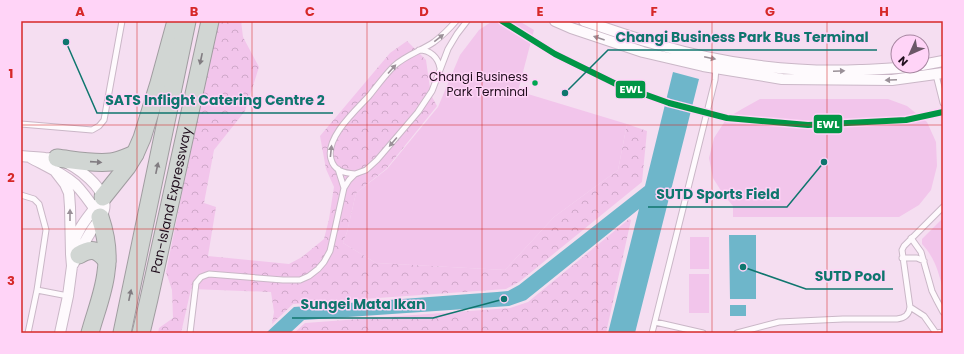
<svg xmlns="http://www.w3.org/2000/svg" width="964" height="354" font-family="Poppins,sans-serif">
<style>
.grass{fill:#f2c5eb}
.forest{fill:url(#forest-crowns)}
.water{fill:#6eb6ca}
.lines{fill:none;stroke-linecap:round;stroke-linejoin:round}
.lane-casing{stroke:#cab7c7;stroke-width:7}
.street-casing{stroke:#cab7c7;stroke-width:12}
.highway-casing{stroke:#a09da0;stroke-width:19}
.lane{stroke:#fefafd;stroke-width:5}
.street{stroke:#fefafd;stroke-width:10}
.highway{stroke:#d1d6d3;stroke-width:17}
.metro-1-casing{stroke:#ffd4f7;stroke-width:9}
.metro-1{stroke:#009645;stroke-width:6}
.oneway{fill:#9a9098}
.oneway2{fill:#817c81}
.grid{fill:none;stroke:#d62828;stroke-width:1;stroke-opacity:0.55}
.bus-dot{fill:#00a651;stroke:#ffd4f7;stroke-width:1.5}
.labels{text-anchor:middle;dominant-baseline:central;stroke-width:3;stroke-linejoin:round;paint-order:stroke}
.bus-label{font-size:12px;fill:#200e1d;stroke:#ffd4f7;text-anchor:end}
.street-label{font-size:13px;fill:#200e1d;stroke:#ffd4f7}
.leader{fill:none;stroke:#0f766e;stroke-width:1.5}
.callout-dot{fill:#0f766e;stroke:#ffd4f7;stroke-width:1.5}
.callout-label{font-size:14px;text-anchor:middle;font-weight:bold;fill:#0f766e;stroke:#ffd4f7;stroke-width:3;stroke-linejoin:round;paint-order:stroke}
.line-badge{stroke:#ffd4f7;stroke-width:1.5}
.badge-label{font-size:11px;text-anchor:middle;font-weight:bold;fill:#fff}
.neatline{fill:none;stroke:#d62828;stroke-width:1.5}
.grid-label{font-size:13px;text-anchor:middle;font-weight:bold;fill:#d62828}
</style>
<defs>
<pattern id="forest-crowns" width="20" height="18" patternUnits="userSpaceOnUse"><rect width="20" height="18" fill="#f2c5eb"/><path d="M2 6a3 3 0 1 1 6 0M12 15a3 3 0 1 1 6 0" fill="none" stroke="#cfa8c9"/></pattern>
</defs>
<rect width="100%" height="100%" fill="#f5def1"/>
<path class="grass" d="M497,21H519L534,30L518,91L627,124L618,170L554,217L505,270L376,263L343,243L347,232L356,193L387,169L438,107L460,55L479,30L491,22Z
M760,99H888L907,106L927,122L936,142L937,166L931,190L919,205L899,217H733V206L723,194L713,178L709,158L714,138L727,118L742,109Z
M943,218V289C938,271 935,258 922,244V239Z
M690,237H709V269H690Z
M689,274H709V313H689Z"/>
<path class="forest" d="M217,21H241L243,37L259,67L245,111L214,150L204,203L216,207L208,256L289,264L302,257L324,239L329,219L334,187L326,169L320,136L390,53L407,41L426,60L431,95L437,106L386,169L356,193L347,232L343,243L376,263L505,270L554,217L618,170L627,124L647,131L642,182L519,282L506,289L293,304L272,324L274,312L271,292L191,289L181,333H158L159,328L173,318L172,290L166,272Z
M629,219L631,220L606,333H294L305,323L510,308L528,302Z"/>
<path class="water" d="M673,72L699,79L635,333H608L639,209L526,300L509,306L304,320L290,333H266L294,307L497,292L508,291L519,285L645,186Z
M729,235H756V299H730Z
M730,305H746V316H730Z"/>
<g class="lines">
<g class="lane-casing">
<path id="lane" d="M419,50C430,50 438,57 440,68
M936,75L943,103
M21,124L92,130L99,126L104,120L122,21
M338,169L344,188
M355,174C344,173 334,171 331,159C325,138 355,111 369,96C377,86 385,75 394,66C406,55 421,51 434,42C442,36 449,29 456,21
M21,195L34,199L39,204L46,230L37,290L28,333
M911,238L921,252L932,291L936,299L943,312
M902,258H917L924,261
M37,290L68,296
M910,307L924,316L936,333
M655,322L703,333
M190,333L196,283L201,277L209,274L283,280H300L309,276L318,269L324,262L330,251L344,188L349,180L355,174L366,170L377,160L418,112L432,91L448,49L457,34L467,21
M652,333L715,80L716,68
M737,333L779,322L843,319H897C905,318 909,315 910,307L902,250L904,246L943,207
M936,333L943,332"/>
</g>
<g class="street-casing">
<path id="street" d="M555,21L571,28L643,52L703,66L782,79L892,80L943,73
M584,21C609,29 633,38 659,45C722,64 794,73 860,70C879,69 897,69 915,66
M922,65L943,61
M21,156C29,157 37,157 45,158C49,158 54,158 58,159C75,165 109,188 104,210C103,216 93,227 90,233C83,244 79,255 72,266
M31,158C46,166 62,173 75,184C85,194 92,205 100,217
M55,171L65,184L69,193L70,207L71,254L72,266L68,296L60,333
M73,246C77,229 88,217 98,204"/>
</g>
<g class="highway-casing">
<g id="highway">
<path d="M57,158C74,160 93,164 111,162C119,161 127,157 135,154"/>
<path d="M103,197L127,167L135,154L142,138L159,83L176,21"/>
<path d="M79,255C92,247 98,250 107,261"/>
<path d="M90,333C95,314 104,292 106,272C109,254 106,235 100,217"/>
<path d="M122,333L187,21"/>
<path id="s1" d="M141,333L149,299L210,21"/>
</g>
</g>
<use href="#lane" class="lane"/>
<use href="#street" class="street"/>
<use href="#highway" class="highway"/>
<g class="metro-1-casing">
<path id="metro-1" d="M502,21L555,54L616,84L669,103L727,118L808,125L906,120L943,112"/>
</g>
<use href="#metro-1" class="metro-1"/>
</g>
<defs><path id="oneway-solid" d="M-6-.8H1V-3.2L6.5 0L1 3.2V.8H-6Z"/></defs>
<g class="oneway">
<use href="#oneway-solid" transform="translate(439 38) rotate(-38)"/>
<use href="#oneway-solid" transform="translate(599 38) rotate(-161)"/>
<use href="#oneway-solid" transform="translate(710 58) rotate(12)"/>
<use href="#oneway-solid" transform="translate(392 69) rotate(-48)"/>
<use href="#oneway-solid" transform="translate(839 71) rotate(-2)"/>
<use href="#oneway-solid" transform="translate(891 80) rotate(178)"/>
<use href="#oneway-solid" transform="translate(393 142) rotate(131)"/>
<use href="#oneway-solid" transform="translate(331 151) rotate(-84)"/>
<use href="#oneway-solid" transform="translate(70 215) rotate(-90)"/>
</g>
<g class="oneway2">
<use href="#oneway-solid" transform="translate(201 59) rotate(102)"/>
<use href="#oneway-solid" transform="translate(96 162) rotate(4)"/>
<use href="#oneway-solid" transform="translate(157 168) rotate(-78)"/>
<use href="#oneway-solid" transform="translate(130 295) rotate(-78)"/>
</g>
<path class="grid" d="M137,21V333M252,21V333M367,21V333M482,21V333M597,21V333M712,21V333M827,21V333M21,125H943M21,229H943"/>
<circle class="bus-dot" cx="535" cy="83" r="3.5"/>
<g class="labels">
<g class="bus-label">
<text x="528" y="76">Changi Business<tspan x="528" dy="15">Park Terminal</tspan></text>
</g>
<g class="street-label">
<text stroke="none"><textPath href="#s1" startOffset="136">Pan-Island Expressway</textPath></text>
</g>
</g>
<path class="leader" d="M565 93L608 50H877M66 42L97 113H333M824 162L787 207H648M743 267L806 289H893M504 299L433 318H292"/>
<g class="callout-dot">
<circle cx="565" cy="93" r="4"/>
<circle cx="66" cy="42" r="4"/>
<circle cx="824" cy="162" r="4"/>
<circle cx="743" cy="267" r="4"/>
<circle cx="504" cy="299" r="4"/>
</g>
<g class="callout-label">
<text x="742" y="42">Changi Business Park Bus Terminal</text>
<text x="215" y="105">SATS Inflight Catering Centre 2</text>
<text x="718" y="199">SUTD Sports Field</text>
<text x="850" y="281">SUTD Pool</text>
<text x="363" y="309">Sungei Mata Ikan</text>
</g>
<g class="line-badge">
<rect x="615" y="80" width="31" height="19" rx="4" fill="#009645"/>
<rect x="813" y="114" width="30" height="20" rx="4" fill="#009645"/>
</g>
<g class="badge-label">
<text x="631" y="93">EWL</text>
<text x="828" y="128">EWL</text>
</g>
<rect width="964" height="354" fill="none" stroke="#ffd4f7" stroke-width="44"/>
<g transform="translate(910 54) rotate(225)"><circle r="19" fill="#ffd4f7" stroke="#a685a0"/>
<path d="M0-3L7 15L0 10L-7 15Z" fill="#6b5767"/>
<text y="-6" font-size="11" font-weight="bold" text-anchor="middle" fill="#200e1d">N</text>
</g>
<rect x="22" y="22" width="920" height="310" class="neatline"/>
<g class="grid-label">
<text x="80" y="16">A</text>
<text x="194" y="16">B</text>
<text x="310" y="16">C</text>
<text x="424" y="16">D</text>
<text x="540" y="16">E</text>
<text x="654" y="16">F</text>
<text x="770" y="16">G</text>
<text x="884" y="16">H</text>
<text x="11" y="78">1</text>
<text x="11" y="182">2</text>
<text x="11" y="285">3</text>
</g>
</svg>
